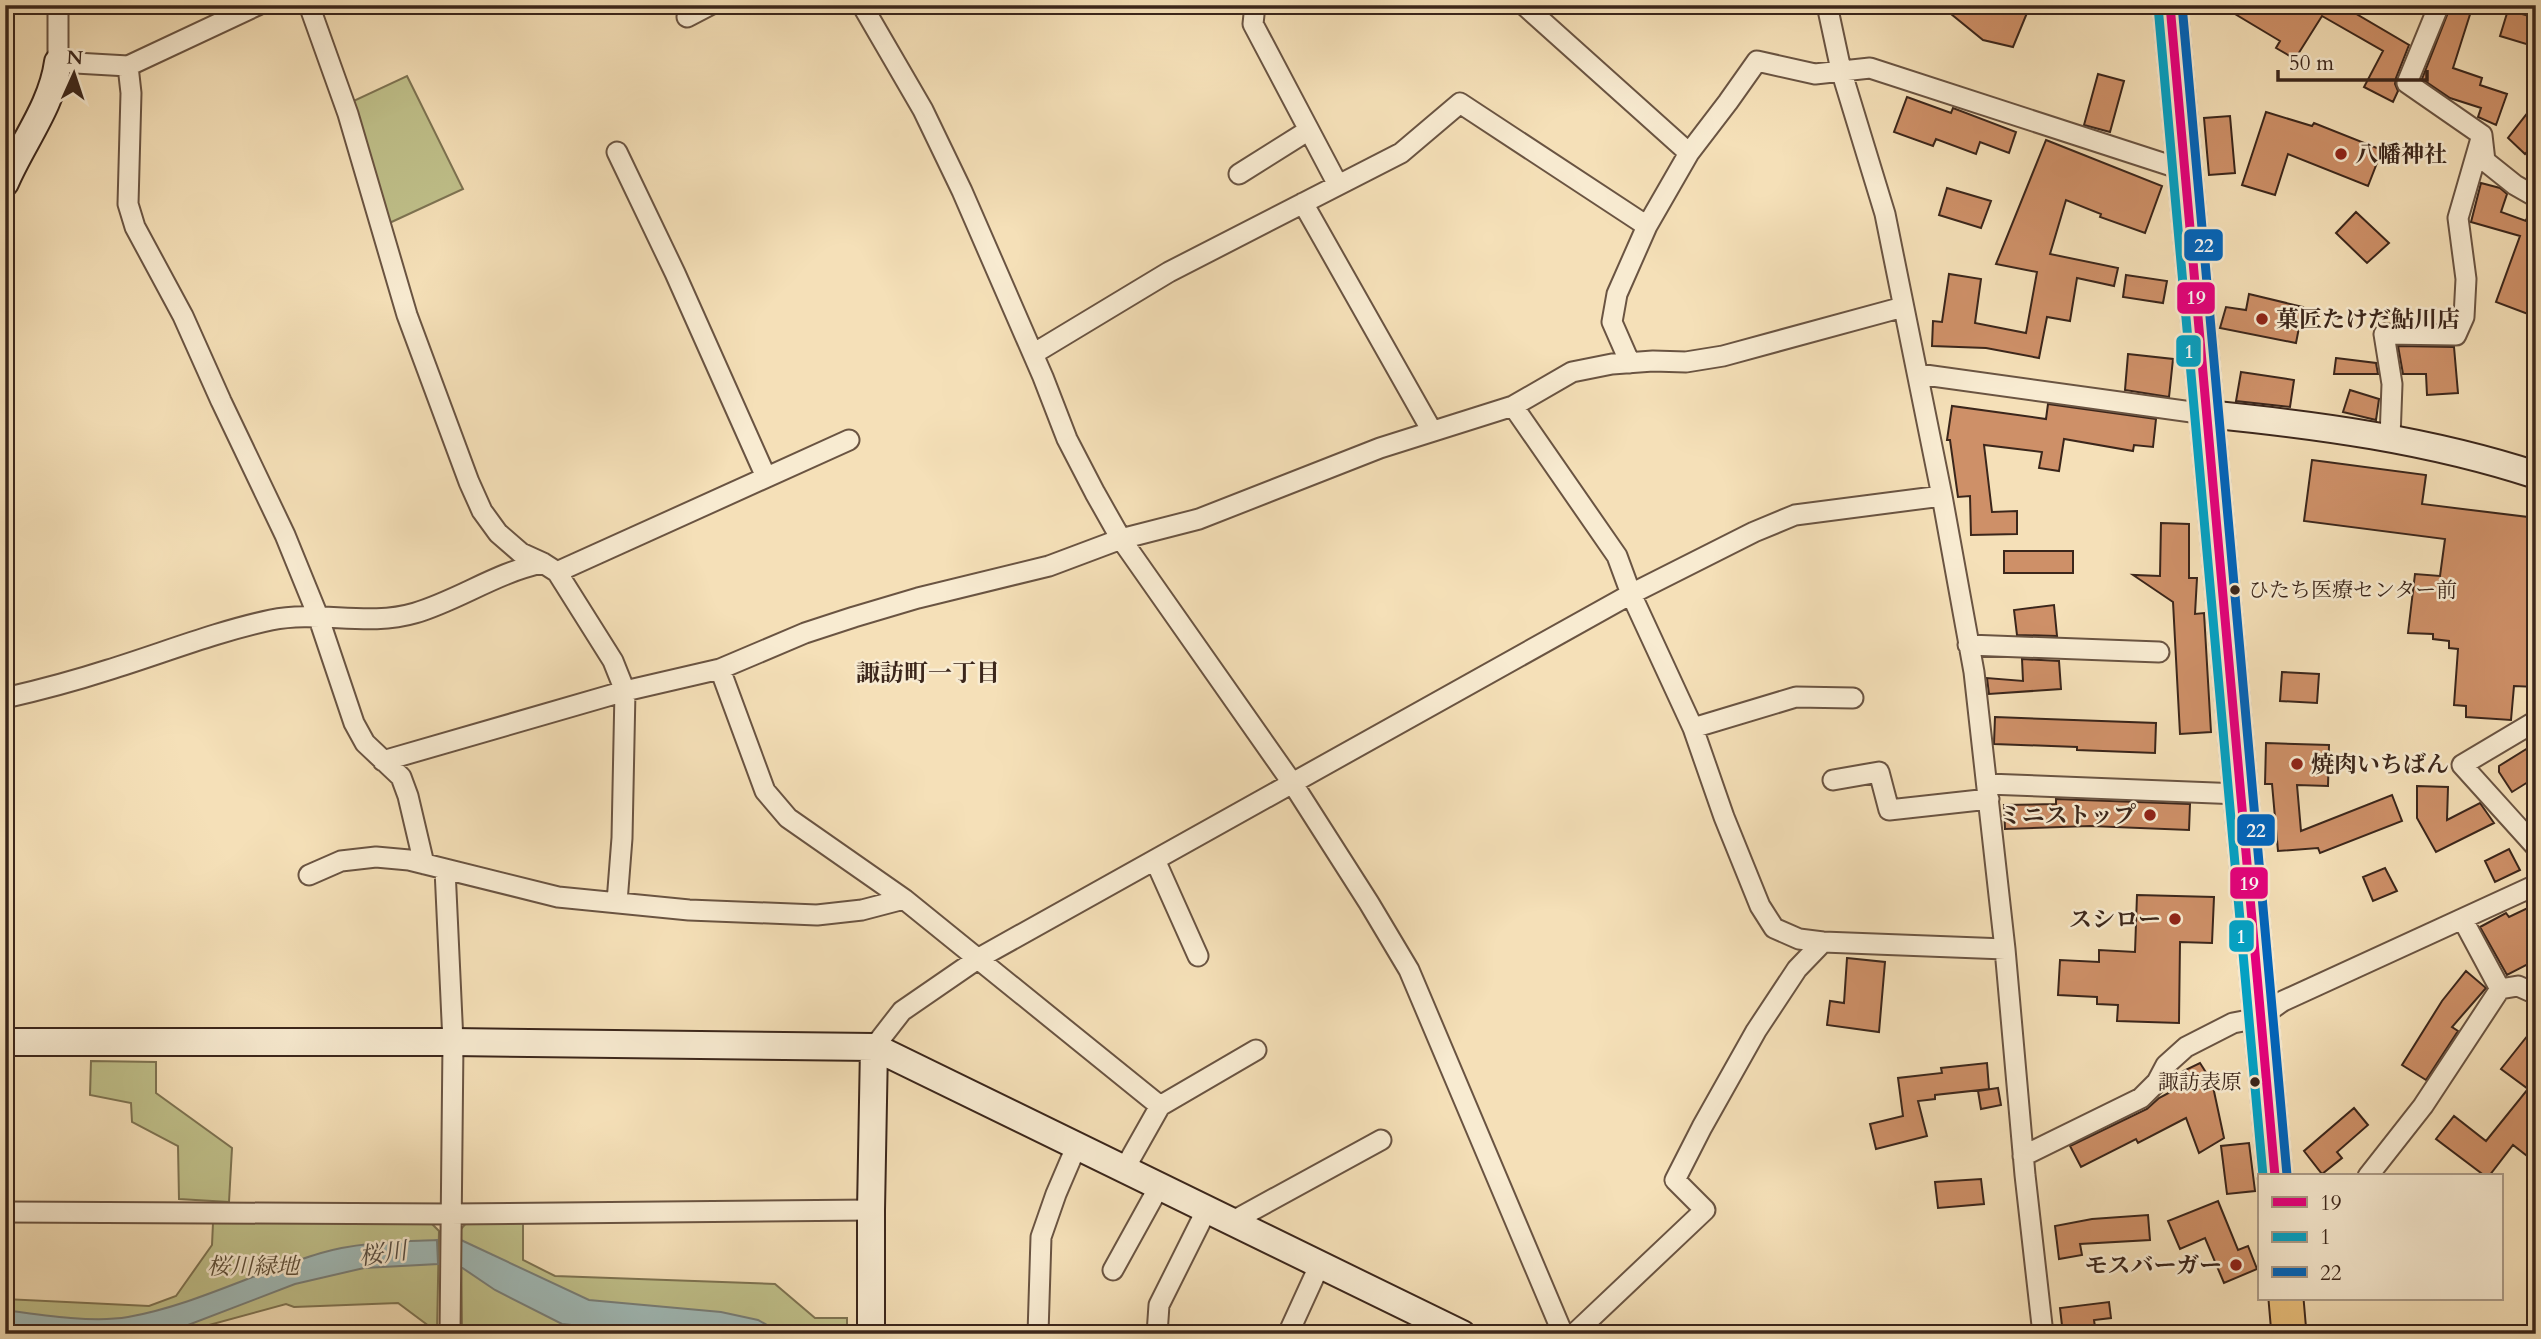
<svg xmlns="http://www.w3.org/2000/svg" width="2541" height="1339" font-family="Cardo,'Noto Serif JP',serif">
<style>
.green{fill:#c0c18b;stroke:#7e7453;stroke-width:2}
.water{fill:#a0bbb9;stroke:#787f7a;stroke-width:2}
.building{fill:#ce9068;stroke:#3b261b;stroke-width:2}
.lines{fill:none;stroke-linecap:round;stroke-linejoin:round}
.street-casing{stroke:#6a5442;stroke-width:23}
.secondary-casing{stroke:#3b261b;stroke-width:30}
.highway-casing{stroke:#3b261b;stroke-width:37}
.street{stroke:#f8ebd1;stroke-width:19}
.secondary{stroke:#f8ebd1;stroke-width:26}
.highway{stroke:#eac07c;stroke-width:33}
.bus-1-casing{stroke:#f8ebd1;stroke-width:14}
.bus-2-casing{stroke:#f8ebd1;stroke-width:14}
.bus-3-casing{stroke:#f8ebd1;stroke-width:14}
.bus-1{stroke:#e5007d;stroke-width:9}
.bus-2{stroke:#03a2c5;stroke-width:9}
.bus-3{stroke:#0065bd;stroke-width:9}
.poi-dot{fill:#8f2418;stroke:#f8ebd1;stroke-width:2.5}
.bus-dot{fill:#3b261b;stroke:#f8ebd1;stroke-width:2.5}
.labels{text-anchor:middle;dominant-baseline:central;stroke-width:5;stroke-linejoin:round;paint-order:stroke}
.bus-label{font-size:21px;fill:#3b261b;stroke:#f8ebd1;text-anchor:start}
.poi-label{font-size:23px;font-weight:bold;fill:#3b261b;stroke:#f8ebd1;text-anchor:start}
.park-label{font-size:23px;font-style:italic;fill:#5c4d37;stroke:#f8ebd1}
.neighbourhood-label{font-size:24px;font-weight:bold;fill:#3b261b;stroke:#f8ebd1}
.water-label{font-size:24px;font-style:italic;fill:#544b42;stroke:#f8ebd1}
.line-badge{stroke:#f8ebd1;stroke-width:2.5}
.badge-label{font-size:19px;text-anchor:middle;font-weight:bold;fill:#fff}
</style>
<rect width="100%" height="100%" fill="#f5e0b8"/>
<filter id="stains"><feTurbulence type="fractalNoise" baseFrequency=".00286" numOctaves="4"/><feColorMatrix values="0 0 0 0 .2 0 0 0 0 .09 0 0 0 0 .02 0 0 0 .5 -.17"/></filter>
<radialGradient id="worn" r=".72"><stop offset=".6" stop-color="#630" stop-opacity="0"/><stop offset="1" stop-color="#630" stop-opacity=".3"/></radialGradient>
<path class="green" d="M407,76L463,189L385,225L347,104Z
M91,1061L156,1062V1093L232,1148L229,1202L179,1199L178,1146L132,1122L131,1103L90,1095Z
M468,1221L523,1222V1260L555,1276L775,1284L815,1318H847V1334H462L461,1229Z
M430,1222L439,1231L437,1332L398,1303L294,1307L286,1304L176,1334H5V1299L149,1306L176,1296L212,1245L213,1223Z"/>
<path class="water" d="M437,1240L438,1264L364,1268L295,1284L175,1330L158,1334H5V1310C41,1315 93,1323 128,1317C195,1305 256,1272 321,1253C358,1242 398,1242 437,1240Z
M461,1240L589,1300L721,1312L758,1320L783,1334H659L562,1324L495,1290L461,1267Z"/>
<path class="building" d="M1940,5H2009L2027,13L2013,47L1983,40Z
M2220,5H2341L2409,45L2396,78L2395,84L2398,91L2393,102L2364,87L2383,51L2322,16L2295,59L2276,48L2280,41Z
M2451,5H2473L2453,68L2482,78L2480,85L2507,94L2496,125L2478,117L2481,108L2450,98L2422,79Z
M2508,10L2536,18V47L2500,36Z
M2098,74L2124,81L2110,132L2084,125Z
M1907,97L1951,113L1953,108L2016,132L2009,153L1980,142L1976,154L1936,139L1933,146L1894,132Z
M2536,102V143L2525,154L2508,138Z
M2266,112L2312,126L2314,123L2382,150L2368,186L2288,154L2275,195L2242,185Z
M2230,116L2235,173L2209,175L2204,118Z
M2046,140L2162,186L2145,233L2100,217L2101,214L2066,200L2050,254L2118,268L2114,286L2077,278L2070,321L2047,317L2039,358L1986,348L1932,346L1933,321L1942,322L1949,274L1981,279L1975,323L2026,333L2037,272L1996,264Z
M2481,183L2500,188L2507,194L2501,212L2526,221L2530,208L2536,209V317L2496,302L2520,236L2471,222Z
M1947,188L1991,201L1981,228L1939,215Z
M2356,212L2389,243L2367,263L2336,233Z
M2126,275L2167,281L2163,303L2123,297Z
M2249,294L2303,307L2296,343L2220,328L2226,307L2246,310Z
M2398,346L2454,347L2458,393L2427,395L2426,374H2403Z
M2128,354L2173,359L2169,397L2125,390Z
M2336,358L2376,363L2378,374H2334Z
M2241,372L2294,380L2290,407L2236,401Z
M2350,390L2379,399L2376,420L2343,412Z
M2048,404L2156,419L2153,447L2134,445L2133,451L2064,439L2059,471L2039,468L2042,452L1984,445L1992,512L2017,511V534L1971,535L1970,496L1958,497L1950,440H1947L1952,406L2046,419Z
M2312,460L2426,475L2422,504L2536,518V687L2514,686L2511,720L2466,717V706L2454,705L2458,649L2449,648V641L2433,639V634L2408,633L2415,574L2440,576L2445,539L2304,521Z
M2161,523L2189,524V578H2197L2195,614L2204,613L2211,732L2180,734L2173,602L2133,575L2160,576Z
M2004,551H2073V573H2004Z
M2054,605L2057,636L2017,635L2014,610Z
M2022,659L2059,661L2061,689L1989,694L1987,678L2023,681Z
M2282,672L2319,674L2317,703L2280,701Z
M1995,717L2156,723L2155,753L2077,750V747L1994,744Z
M2266,743L2329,745L2328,786L2297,785L2301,831L2392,795L2402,821L2320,853L2318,848L2278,851L2272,784H2265Z
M2536,743V777L2512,792L2499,772V766Z
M2417,786L2448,787L2447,820L2480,803L2494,823L2436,852L2417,818Z
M2056,799L2190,804L2189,830L2090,826L2005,829L2004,805L2056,804Z
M2509,849L2520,870L2495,882L2485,861Z
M2385,868L2397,891L2373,901L2363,877Z
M2137,895L2214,897L2212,943L2180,942L2179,1023L2117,1021L2118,1005L2097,1004V997L2058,995L2060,960L2099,962V950L2135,952Z
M2536,904V960L2507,975L2480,927L2506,913L2509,917Z
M1847,958L1885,962L1879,1032L1827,1025L1830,1001L1844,1003Z
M2466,971L2486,988L2452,1027L2458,1031L2426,1080L2402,1065L2442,1001Z
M2536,1025V1163L2513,1145L2489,1176H2485L2436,1139L2454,1116L2486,1141L2528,1089L2501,1069Z
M1987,1063L1989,1089L1935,1095V1099L1918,1101L1927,1136L1876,1149L1870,1124L1903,1116L1898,1078L1942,1073L1941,1068Z
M2200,1063L2212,1082L2224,1138L2199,1153L2186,1118L2138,1143L2136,1139L2081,1167L2070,1146L2147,1109L2159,1098L2176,1089L2172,1079L2175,1075Z
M1998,1088L2001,1105L1981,1109L1978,1091Z
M2354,1108L2368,1125L2337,1152L2342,1158L2322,1174L2304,1151Z
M2249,1143L2255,1191L2227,1194L2221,1146Z
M1981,1179L1984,1204L1938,1208L1935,1182Z
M2218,1201L2238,1250L2248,1246L2257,1269L2224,1283L2205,1238L2180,1249L2168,1221Z
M2148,1215L2150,1240L2080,1244L2082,1255L2059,1259L2055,1226L2092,1219Z
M2109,1302L2111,1318L2094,1320L2096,1334H2063L2060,1308Z"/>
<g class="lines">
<g class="street-casing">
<path id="street" d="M58,5V62L128,66L258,5
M309,5L348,114L407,315L469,482L482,511L498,533L521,553L543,563L557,572L613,661L625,691L622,838L617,902
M862,5L923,110L962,191L1043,377L1067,439L1095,493L1121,539L1293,784L1369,903L1409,970L1563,1334
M1255,5L1253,24L1338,185
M1524,5L1689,153
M1827,5L1841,70L1885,214L1942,496L1974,672L2005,949L2025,1175L2043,1334
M2439,5L2407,83L2482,135L2485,161L2515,185L2536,197
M687,17L710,5
M128,66L131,93L128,204L135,227L183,316L221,401L285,535L318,616L354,723L365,743L401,777L408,796L424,864
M617,152L675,273L766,477
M1239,174L1309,130
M1303,203L1432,431
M1033,354L1169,272L1401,153L1460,103L1647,226
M1630,363L1612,322L1617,294L1647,226L1689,153L1728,102L1757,61L1815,74L1870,68L2184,170
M1918,374L2206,414
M1513,406L1617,556L1631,594L1693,728L1724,817L1760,906L1774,928L1799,939L1823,942L2005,949
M2390,438L2392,384L2384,334L2456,335L2464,317L2466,279L2458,218L2482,135
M557,572L849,440
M1968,645L2159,652
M720,669L765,791L788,818L904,899L1160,1106L1125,1168
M5,698C40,690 74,681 108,670C163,653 215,632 271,620C318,610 368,627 415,613C459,600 497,572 543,563
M2536,721L2462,765L2536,847
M1693,728L1796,697L1853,698
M383,761L625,691L720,669L805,633L854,617L918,598L1049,566L1121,539L1199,519L1380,448L1513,406L1572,372L1612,364L1653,361L1686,362L1723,356L1903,307
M1833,780L1879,772L1889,810L1989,799
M1987,784L2240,794
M1155,860L1198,956
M445,869L453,1042L450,1334
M309,875L341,861L376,857L409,860L558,897L689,910L817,915L862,910L904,899
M2500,989L2518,986L2536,994
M874,1047L902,1011L979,958L1631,594L1754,532L1795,515L1942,496
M1160,1106L1256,1050
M2023,1156L2141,1098L2157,1082L2166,1065L2186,1047L2233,1023L2259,1018L2283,1001L2536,885
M2368,1176L2423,1106L2500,989L2463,920
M5,1212L450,1214L871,1210
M1233,1221L1381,1140
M1113,1270L1160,1185
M1038,1334L1041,1237L1056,1194L1077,1145
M1157,1334L1159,1305L1207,1209
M1288,1334L1320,1264
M1574,1334L1705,1210L1675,1180L1702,1127L1756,1031L1797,969L1823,942"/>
</g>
<g class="secondary-casing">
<path id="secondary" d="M5,183C22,143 52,106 58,62
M2206,414C2318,425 2429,440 2536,475
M5,1042H453L874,1047L1462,1334
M871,1334V1210L874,1047"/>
</g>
<g class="highway-casing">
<path id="highway" d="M2170,5L2275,1176
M2286,1299L2289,1334"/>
</g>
<use href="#street" class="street"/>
<use href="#secondary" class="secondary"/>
<use href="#highway" class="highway"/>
<g class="bus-1-casing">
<path id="bus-1" d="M2170,5L2275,1176"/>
</g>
<g class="bus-2-casing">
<path id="bus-2" d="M2158,6L2263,1176"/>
</g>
<g class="bus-3-casing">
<path id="bus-3" d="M2182,5L2287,1175"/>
</g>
<use href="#bus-1" class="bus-1"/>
<use href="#bus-2" class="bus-2"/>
<use href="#bus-3" class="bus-3"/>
</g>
<g class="poi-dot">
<circle cx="2341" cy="154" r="7"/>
<circle cx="2262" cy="319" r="7"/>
<circle cx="2297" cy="764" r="7"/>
<circle cx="2150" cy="815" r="7"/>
<circle cx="2175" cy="919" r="7"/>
<circle cx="2236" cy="1265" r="7"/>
</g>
<g class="bus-dot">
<circle cx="2235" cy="590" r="6"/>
<circle cx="2255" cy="1082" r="6"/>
</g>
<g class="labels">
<g class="bus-label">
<text x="2248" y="590">ひたち医療センター前</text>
<text x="2242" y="1082" text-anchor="end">諏訪表原</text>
</g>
<g class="poi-label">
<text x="2355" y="154">八幡神社</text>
<text x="2276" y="319">菓匠たけだ鮎川店</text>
<text x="2311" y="764">焼肉いちばん</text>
<text x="2136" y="815" text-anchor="end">ミニストップ</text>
<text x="2161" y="919" text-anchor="end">スシロー</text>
<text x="2222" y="1265" text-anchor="end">モスバーガー</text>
</g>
<g class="park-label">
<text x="253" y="1266">桜川緑地</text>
</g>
<g class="neighbourhood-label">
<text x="928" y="673">諏訪町一丁目</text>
</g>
<g class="water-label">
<text transform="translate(383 1254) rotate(-8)">桜川</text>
</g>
</g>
<g class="line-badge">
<rect x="2183" y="228" width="41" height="34" rx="7" fill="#0065bd"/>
<rect x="2176" y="281" width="40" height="34" rx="7" fill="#e5007d"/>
<rect x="2175" y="334" width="27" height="34" rx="7" fill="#03a2c5"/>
<rect x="2236" y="813" width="40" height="34" rx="7" fill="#0065bd"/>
<rect x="2229" y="866" width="40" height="34" rx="7" fill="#e5007d"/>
<rect x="2228" y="919" width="27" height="34" rx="7" fill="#03a2c5"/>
</g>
<g class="badge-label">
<text x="2204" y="252">22</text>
<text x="2196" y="304">19</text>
<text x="2189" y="358">1</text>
<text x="2256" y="837">22</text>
<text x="2249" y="890">19</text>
<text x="2241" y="943">1</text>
</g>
<rect width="2541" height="1339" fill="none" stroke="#f5e0b8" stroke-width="28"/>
<rect x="7" y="7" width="2527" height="1325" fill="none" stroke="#3b261b" stroke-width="3.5"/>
<rect x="14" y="14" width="2513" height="1311" fill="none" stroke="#3b261b" stroke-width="2"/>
<rect x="2258" y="1174" width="245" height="126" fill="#f8ebd1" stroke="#ac9c88" stroke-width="2"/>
<rect x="2272" y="1197" width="35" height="10" fill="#e5007d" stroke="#ac9c88" stroke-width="2"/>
<text x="2320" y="1210" font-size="21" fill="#3b261b">19</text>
<rect x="2272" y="1232" width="35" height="10" fill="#03a2c5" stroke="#ac9c88" stroke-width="2"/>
<text x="2320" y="1244" font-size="21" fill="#3b261b">1</text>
<rect x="2272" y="1267" width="35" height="10" fill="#0065bd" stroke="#ac9c88" stroke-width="2"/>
<text x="2320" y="1280" font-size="21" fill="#3b261b">22</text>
<g transform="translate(74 74) rotate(3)" stroke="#f8ebd1" stroke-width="5" paint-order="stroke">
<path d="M0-5L12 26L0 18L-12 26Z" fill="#3b261b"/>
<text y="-10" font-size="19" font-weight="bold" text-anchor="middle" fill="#3b261b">N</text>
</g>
<path d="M2278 70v10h149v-10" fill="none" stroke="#3b261b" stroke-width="3.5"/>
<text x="2289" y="70" font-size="21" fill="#3b261b" stroke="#f8ebd1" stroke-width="5" paint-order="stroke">50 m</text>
<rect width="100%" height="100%" filter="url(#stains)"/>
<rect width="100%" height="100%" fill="url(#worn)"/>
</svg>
